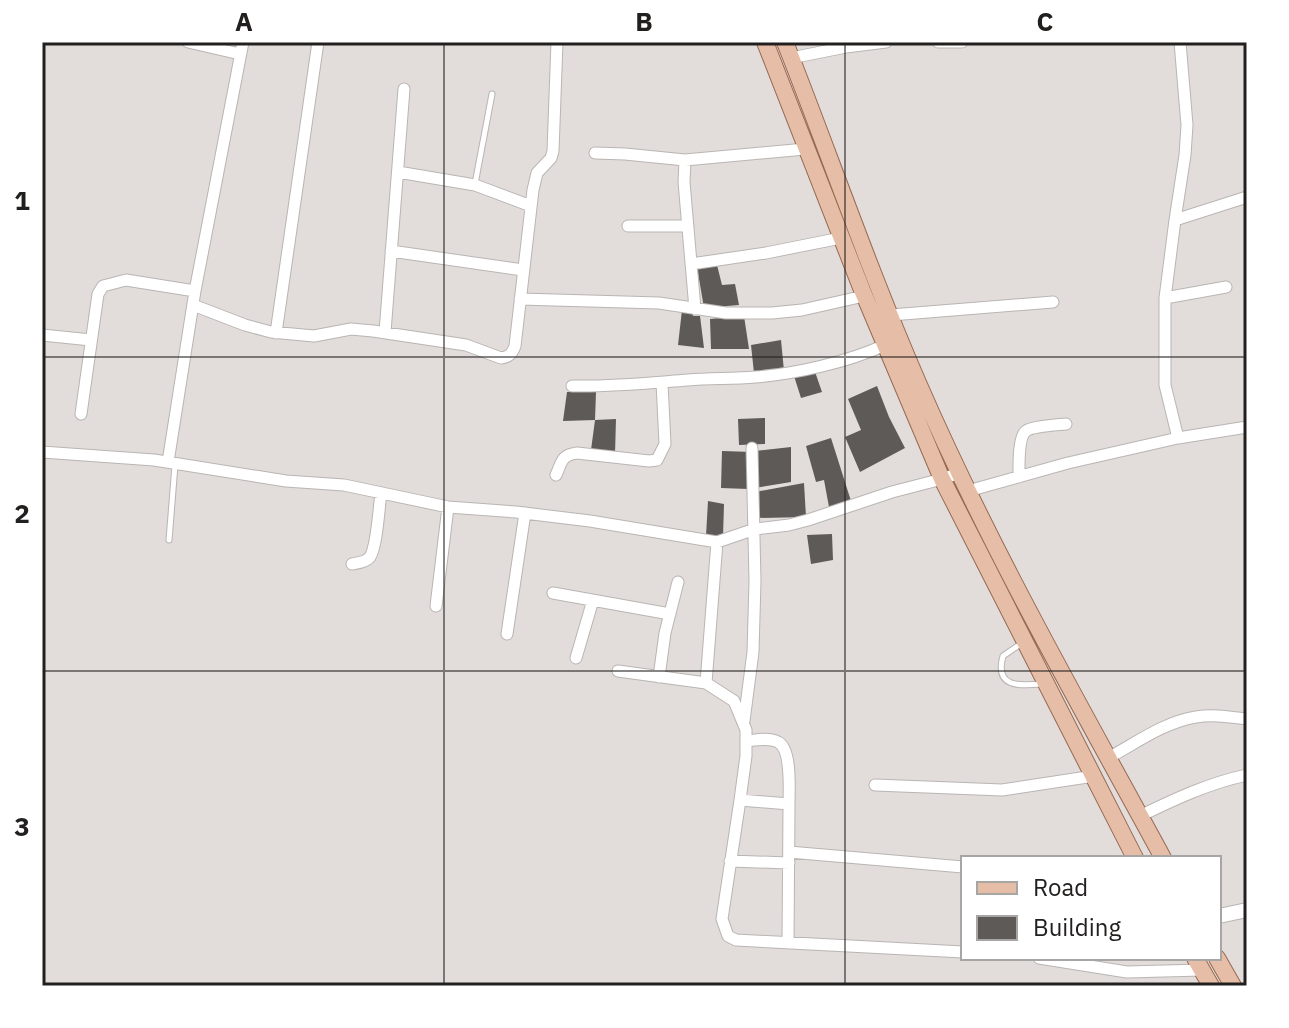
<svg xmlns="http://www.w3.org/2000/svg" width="1289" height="1028" font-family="'IBM Plex Sans',sans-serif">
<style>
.building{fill:#5d5a57}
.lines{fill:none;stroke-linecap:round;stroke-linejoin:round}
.lane-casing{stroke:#b9b5b2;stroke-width:7}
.street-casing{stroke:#b9b5b2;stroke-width:13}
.secondary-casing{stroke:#b9b5b2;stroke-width:16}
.primary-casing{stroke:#966952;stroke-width:18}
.lane{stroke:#fff;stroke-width:5}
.street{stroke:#fff;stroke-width:11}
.secondary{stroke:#fff;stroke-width:14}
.primary{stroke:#e6bda7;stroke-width:16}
.grid{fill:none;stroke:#22201f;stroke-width:2;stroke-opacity:0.55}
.neatline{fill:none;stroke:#22201f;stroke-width:3}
.grid-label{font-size:26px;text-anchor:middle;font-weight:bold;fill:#22201f}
</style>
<rect width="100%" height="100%" fill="#e2dddb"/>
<path class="building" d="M716,261L722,285L735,284L739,305L704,308L697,267Z
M682,310L693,311V316H700L704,348L678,345Z
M744,316L749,349H711L710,319Z
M781,340L784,371L754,373L751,345Z
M814,369L822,392L801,398L794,376Z
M877,386L889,417L905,448L860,472L845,437L861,430L848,399Z
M567,392H596L595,420L616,419L615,454L591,450L595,420L563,421Z
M765,418V444L739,445L738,419Z
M831,438L851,501L829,507L824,480L816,482L806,446Z
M791,447V482L754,488L755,451Z
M722,451L752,452L748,489L721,488Z
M804,483L806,517L757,518L755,492Z
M708,501L724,504L723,537L706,536Z
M832,534L833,560L811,564L807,535Z"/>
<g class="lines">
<g class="lane-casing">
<path id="lane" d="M475,184L492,94
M169,540L175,465
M1022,643L1003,656C994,688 1020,686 1041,684"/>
</g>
<g class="street-casing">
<path id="street" d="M188,42L240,54
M938,42H962
M791,58L846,47L886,42
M595,153L625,154L685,160L805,149
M685,160L684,182L695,309
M398,172L475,185L531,206
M1175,220L1185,155L1187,125L1180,42
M628,226H688
M391,251L523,270
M691,264L766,253L841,238
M1165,298L1175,220L1247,197
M520,299L659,303L726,313H772L802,310L864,296
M193,305L245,325L271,332L314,336L351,329L373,331L466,345L501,358C509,357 512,354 515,346L533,190L537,173L551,158L553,151L557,42
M891,315L1053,302
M385,332L404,89
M276,333L318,42
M42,335L91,340
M572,386C611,387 649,383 688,380C710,378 733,379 755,377C795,374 848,362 885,345
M81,414L98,294L103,286L126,280L195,291
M1178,438L1165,385V298L1226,287
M42,452L154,460L286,481L344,485L448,507L516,512L590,521L717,542L755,529L789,525L808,520L892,492L942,479L959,473
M168,462L195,291L243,42
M556,475C562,462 561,455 577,453L649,461L657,460L665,444L662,383
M1019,477C1019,466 1018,437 1026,431C1033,426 1057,425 1066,424
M968,491L1068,463L1178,438L1247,427
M717,542L706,683L734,701L746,730V756L740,800L722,919L728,936L736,940L963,952
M352,564C358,563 366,562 370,557C377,546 379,507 381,493
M553,593L670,614
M436,606L448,507
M507,634L525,513
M576,658L593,600
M618,671L706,683
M659,677L665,633L678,582
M744,721L753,652L755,581L752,448
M746,741C756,740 769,737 778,742C792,749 789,790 789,804
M1108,758C1136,743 1164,722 1196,717C1213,714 1230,717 1247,719
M875,785L1002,790L1094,776
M740,800L789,804L788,943
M1140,816C1175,799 1209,783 1247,775
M789,852L963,867
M730,861L789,863
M1039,958L1127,972L1202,970"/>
</g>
<g class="secondary-casing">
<path id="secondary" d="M1219,916L1247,910"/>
</g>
<g class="primary-casing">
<path id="primary" d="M765,42L862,290L942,479L1135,858
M785,42C830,156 870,273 919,385C990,548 1078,702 1163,858
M1195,958L1211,986
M1217,958L1233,986"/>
</g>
<use href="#lane" class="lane"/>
<use href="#street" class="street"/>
<use href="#secondary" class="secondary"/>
<use href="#primary" class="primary"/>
</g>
<path class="grid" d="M444,42V986M845,42V986M42,357H1247M42,671H1247"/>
<rect width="1289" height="1028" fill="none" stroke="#ffffff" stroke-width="88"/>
<rect x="961" y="856" width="260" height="104" fill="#ffffff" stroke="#a7a6a5" stroke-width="2"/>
<rect x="977" y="882" width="40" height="12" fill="#e6bda7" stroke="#a7a6a5" stroke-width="2"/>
<text x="1033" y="896" font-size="24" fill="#22201f">Road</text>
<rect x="977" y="916" width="40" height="24" fill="#5d5a57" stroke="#a7a6a5" stroke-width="2"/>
<text x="1033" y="936" font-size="24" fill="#22201f">Building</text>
<rect x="44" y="44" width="1201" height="940" class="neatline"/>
<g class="grid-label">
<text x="244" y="31">A</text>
<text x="644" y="31">B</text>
<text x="1045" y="31">C</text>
<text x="22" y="210">1</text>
<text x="22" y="523">2</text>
<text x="22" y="836">3</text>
</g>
</svg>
